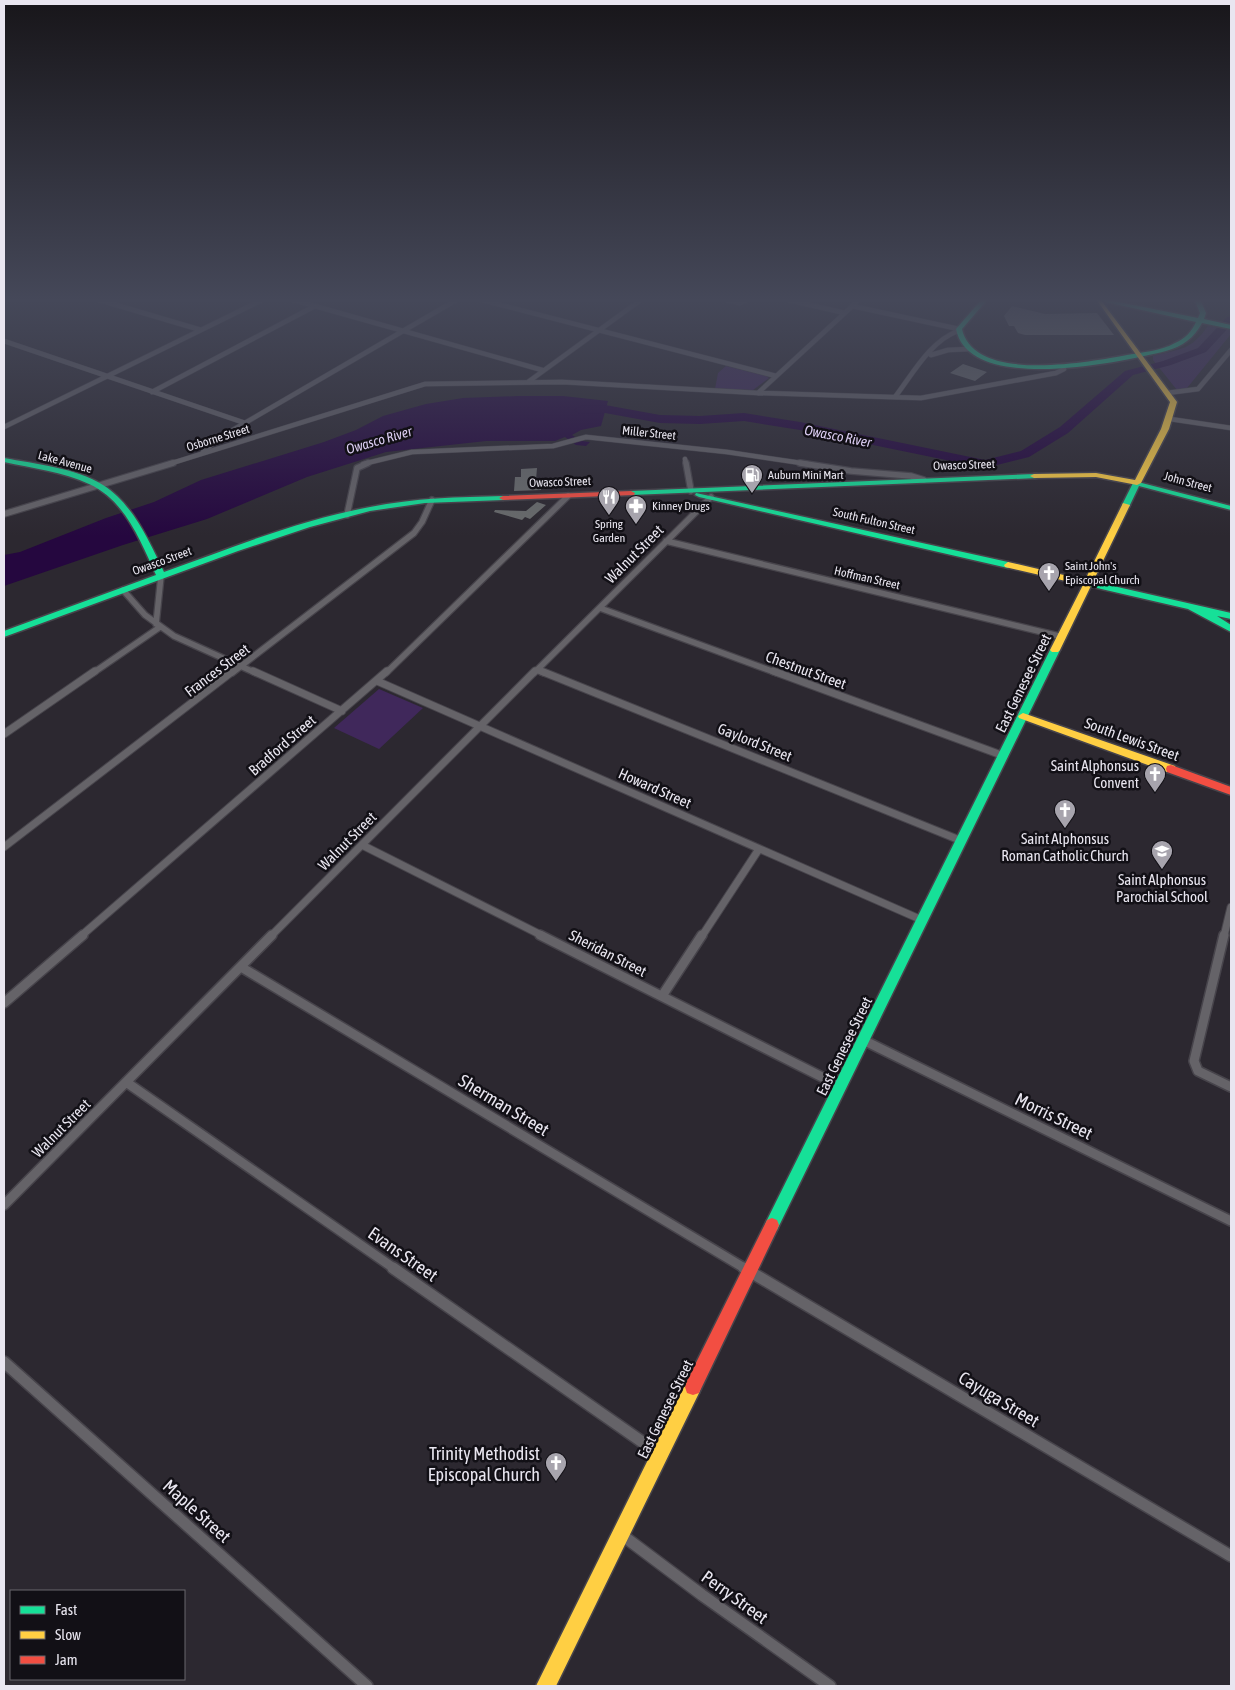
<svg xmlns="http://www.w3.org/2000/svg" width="1235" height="1690" font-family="'Asap Condensed',sans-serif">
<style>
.green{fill:#40285b}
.water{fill:#25073f}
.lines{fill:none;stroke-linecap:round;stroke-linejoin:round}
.river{fill:#25073f;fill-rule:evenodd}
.building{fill:#696b6c}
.street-far4-casing{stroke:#47444b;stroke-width:5.5}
.street-far3-casing{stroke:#47444b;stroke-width:8}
.street-far2-casing{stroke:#47444b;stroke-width:9}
.street-far1-casing{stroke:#47444b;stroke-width:12}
.street-casing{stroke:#47444b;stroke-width:14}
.fast-casing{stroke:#47444b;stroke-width:3}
.slow-casing{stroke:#47444b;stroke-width:3}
.jam-casing{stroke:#47444b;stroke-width:3}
.street-far4{stroke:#656368;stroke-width:4.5}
.street-far3{stroke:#656368;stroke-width:5.5}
.street-far2{stroke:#656368;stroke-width:7}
.street-far1{stroke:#656368;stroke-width:9}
.street{stroke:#656368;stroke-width:11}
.fast{fill:#16e098;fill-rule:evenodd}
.slow{fill:#ffcf43;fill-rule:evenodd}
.jam{fill:#f24e42;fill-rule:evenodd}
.labels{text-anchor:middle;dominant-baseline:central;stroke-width:5;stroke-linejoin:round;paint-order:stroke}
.far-street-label{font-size:12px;fill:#e9e6f0;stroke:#121016}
.far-poi-label{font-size:12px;fill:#e9e6f0;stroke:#121016;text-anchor:start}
.far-water-label{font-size:14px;font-style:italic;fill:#dbcdf2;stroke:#121016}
.street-label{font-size:15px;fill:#e9e6f0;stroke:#121016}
.poi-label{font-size:15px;fill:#e9e6f0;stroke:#121016}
.near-street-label{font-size:18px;fill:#e9e6f0;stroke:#121016}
.near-poi-label{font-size:18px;fill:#e9e6f0;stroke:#121016;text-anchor:end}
</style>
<rect width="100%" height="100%" fill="#2c2830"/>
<path class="green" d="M1208,326L1231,330V334L1187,388L1177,390L1153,360V356C1182,348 1190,351 1208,326Z
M726,366L766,376L769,378L753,390L715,389L718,373Z
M379,689L423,708L379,749L334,728Z"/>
<path class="water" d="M519,396H563L608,401L601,426L581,430L572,435L582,441L590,442L586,446L576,445L565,437L555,441H486L386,452L307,477L207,519L123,545L4,586V555L20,552L106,518L154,502L201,480L324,442L356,430L383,416L426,404L463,398Z"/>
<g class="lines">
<path class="river" d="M1231,316V325L1206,352L1171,365L1133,375L1068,433L1029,457L985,468L800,430L744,421L700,424L660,423L605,413L580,414L574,410L580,406L605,405L660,415L700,416L744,413L800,422L985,460L1021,451L1060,427L1125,371L1163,361L1198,348L1227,317Z"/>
</g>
<path class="building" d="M1012,306L1045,314L1097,313L1114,335H1025L1018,333L1014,326H1009L1004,316Z
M963,364L987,372L975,381L950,373Z
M537,468L536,480H541V490L514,491L515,477H521V469Z
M537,502L546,505L530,519L525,517L522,520L494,512L495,510L526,511Z"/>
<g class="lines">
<g class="street-far4-casing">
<path id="street-far4" d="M96,299L201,330
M290,299L542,370
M478,299L776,376
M721,299L740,303L749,299
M784,299L845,313
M852,306L959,329
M4,341L245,423
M931,355L948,350L969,349
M528,382L642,299
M152,392L315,306
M758,393L860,299
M1167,393L1198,389L1231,350
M895,397C912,375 930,341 958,331
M1170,419L1231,428
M4,427L264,299
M203,452L219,438L458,299
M685,459L686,464
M169,464L425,384L562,382L758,393L921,398L1056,373L1064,369
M363,464L412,452L553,446L586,437L727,452L808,464"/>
</g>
<g class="street-far3-casing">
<path id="street-far3" d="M686,463L691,491
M800,463L851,471L911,476L924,480
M4,514L173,463
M347,515L357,468L368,463
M666,541L1063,637
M123,590L145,615L174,636L256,673
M600,608L777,673
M156,624L161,576
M537,670L544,673
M93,673L160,627
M232,673L414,533L422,522L432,500
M386,673L568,496
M534,673L711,497"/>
</g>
<g class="street-far2-casing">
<path id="street-far2" d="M253,671L342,711
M541,671L962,841
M773,671L1004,756
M377,681L922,920
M4,734L95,671
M362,845L543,936
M4,847L233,671
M81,936L387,671
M271,936L535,671
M702,936L759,849
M1224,936L1231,907"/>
</g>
<g class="street-far1-casing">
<path id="street-far1" d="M540,935L840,1086
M1224,935L1194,1061L1198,1071L1231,1087
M241,967L746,1269
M662,996L702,935
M4,1003L83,935
M863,1040L1231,1221
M126,1082L395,1269
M4,1205L272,935"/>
</g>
<g class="street-casing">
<path id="street" d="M393,1268L658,1453
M744,1268L1231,1556
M4,1362L367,1686
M622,1535L702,1595L830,1686"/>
</g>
<g class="fast-casing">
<path id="fast" d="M982,299H988L962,329C974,384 1089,362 1127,355C1143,352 1161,351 1175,343C1185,339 1192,331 1196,322L1092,299H1104L1198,318L1200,313L1194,299H1200L1206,313L1204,319L1231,325V329L1202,323C1194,338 1183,346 1166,351C1122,362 969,395 956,329Z
M4,458C35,464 77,468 103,485C133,504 149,541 164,572C231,548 299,520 370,507C414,498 459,497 503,496L507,498L503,500L425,503L370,511L310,527L238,551L4,637V631L156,575C141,542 125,500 89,484C63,472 32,468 4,462Z
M1034,474H1037V478L631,495L627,493L631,491Z
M1134,481L1231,506V510L1139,486L1129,507H1123L1122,505Z
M696,493L1008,562L1012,565L1008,568L699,497L695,495Z
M1087,580L1231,613V619L1217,616L1231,625V632L1188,609L1084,585V581Z
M1055,647L1060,650L777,1230L772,1232L767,1230L765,1225L767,1220L1050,650Z"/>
</g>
<g class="slow-casing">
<path id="slow" d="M1096,299H1100L1177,402L1169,429L1141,483L1137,485L1096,477L1034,478L1030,476L1034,474L1096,473L1135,480L1161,429L1170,402Z
M1123,503L1130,505L1060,650L1058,652H1052L1050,650L1083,585L1005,567L1004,565L1008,562L1085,580Z
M1023,713L1175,766L1176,769L1175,772H1167L1019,718L1018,716Z
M693,1379L699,1381L701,1387L699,1393L556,1686H536L687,1381Z"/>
</g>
<g class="jam-casing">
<path id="jam" d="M631,491L635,493L634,495L503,500L499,498L503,496Z
M1171,765L1231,787V795L1167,772L1166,769L1167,766Z
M772,1218L777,1220L779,1225L777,1230L699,1393L693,1395L687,1393L685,1387L687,1381L767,1220Z"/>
</g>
<use href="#street-far4" class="street-far4"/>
<use href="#street-far3" class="street-far3"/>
<use href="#street-far2" class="street-far2"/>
<use href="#street-far1" class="street-far1"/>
<use href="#street" class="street"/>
<use href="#fast" class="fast"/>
<use href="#slow" class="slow"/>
<use href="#jam" class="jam"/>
</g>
<linearGradient id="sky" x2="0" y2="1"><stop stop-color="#18161a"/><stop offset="0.56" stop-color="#454859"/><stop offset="1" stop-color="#454859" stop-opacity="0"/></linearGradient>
<rect width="1235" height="536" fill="url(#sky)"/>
<defs>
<g id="fuel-pin" transform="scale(1.125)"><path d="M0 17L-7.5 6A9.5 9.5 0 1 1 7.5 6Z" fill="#a7a4ad" stroke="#121016"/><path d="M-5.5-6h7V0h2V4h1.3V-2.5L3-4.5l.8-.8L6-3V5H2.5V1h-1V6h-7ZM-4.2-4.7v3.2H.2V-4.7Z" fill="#fff"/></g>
<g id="restaurant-pin" transform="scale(1.125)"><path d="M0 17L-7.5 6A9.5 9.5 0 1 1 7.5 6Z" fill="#a7a4ad" stroke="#121016"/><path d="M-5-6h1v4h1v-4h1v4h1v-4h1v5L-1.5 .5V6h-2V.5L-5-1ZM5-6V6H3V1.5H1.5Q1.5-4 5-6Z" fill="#fff"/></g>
<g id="pharmacy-pin" transform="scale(1.125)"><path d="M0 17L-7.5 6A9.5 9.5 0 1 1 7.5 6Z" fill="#a7a4ad" stroke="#121016"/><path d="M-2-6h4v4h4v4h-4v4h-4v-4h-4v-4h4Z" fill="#fff"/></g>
<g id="church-pin" transform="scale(1.125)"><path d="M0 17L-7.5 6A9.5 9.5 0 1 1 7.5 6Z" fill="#a7a4ad" stroke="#121016"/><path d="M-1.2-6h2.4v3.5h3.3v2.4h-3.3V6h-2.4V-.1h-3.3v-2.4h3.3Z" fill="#fff"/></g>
<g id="school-pin" transform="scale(1.125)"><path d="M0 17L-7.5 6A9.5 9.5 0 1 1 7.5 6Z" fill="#a7a4ad" stroke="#121016"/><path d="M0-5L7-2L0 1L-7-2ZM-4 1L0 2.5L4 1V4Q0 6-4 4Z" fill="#fff"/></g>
</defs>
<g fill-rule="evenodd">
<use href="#fuel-pin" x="752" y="475"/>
<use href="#restaurant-pin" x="609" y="497"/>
<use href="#pharmacy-pin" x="636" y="506"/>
<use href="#church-pin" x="1049" y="573"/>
<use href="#church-pin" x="1155" y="774"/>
<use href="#church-pin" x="1065" y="810"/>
<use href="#school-pin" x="1162" y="851"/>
<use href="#church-pin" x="556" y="1463"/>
</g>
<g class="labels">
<g class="far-street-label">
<text transform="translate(649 433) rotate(6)">Miller Street</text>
<text transform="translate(218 438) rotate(-17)">Osborne Street</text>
<text transform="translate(65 462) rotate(15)">Lake Avenue</text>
<text transform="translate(964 465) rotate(-2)">Owasco Street</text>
<text transform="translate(560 482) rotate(-2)">Owasco Street</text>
<text transform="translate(1188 482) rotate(15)">John Street</text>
<text transform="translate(874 521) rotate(13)">South Fulton Street</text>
<text transform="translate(162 561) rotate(-20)">Owasco Street</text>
<text transform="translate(867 578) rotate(13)">Hoffman Street</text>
</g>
<g class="far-poi-label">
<text x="768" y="475">Auburn Mini Mart</text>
<text x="652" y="506">Kinney Drugs</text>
<text x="609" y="524" text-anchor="middle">Spring<tspan x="609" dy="14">Garden</tspan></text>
<text x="1065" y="566">Saint John's<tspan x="1065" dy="14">Episcopal Church</tspan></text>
</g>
<g class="far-water-label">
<text transform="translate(838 436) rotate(11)">Owasco River</text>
<text transform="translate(379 440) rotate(-16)">Owasco River</text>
</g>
<g class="street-label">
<text transform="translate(634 554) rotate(-45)">Walnut Street</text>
<text transform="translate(217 670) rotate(-37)">Frances Street</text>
<text transform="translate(806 670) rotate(20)">Chestnut Street</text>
<text transform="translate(1023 683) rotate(-64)">East Genesee Street</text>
<text transform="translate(1132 739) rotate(20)">South Lewis Street</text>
<text transform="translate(755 742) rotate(22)">Gaylord Street</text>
<text transform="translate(282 745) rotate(-41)">Bradford Street</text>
<text transform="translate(655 788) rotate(24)">Howard Street</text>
<text transform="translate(347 841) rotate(-45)">Walnut Street</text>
<text transform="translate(608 953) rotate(27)">Sheridan Street</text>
<text transform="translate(844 1046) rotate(-64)">East Genesee Street</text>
<text transform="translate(61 1128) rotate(-45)">Walnut Street</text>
<text transform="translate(665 1409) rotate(-64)">East Genesee Street</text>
</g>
<g class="poi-label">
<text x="1139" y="765" text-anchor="end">Saint Alphonsus<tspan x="1139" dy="17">Convent</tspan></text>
<text x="1065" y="838">Saint Alphonsus<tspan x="1065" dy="17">Roman Catholic Church</tspan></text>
<text x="1162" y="879">Saint Alphonsus<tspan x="1162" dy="17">Parochial School</tspan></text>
</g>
<g class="near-street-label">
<text transform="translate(504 1105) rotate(31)">Sherman Street</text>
<text transform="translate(1054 1116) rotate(26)">Morris Street</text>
<text transform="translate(403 1254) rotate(35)">Evans Street</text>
<text transform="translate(999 1399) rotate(31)">Cayuga Street</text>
<text transform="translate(197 1511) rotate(42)">Maple Street</text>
<text transform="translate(735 1597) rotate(36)">Perry Street</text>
</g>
<g class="near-poi-label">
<text x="540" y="1453">Trinity Methodist<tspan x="540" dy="21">Episcopal Church</tspan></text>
</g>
</g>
<rect width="1235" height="1690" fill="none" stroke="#e9e6f0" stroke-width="10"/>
<rect x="10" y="1590" width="175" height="90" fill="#121016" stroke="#68666d"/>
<rect x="20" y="1606" width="25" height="8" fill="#16e098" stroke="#68666d"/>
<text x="55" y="1615" font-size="15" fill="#e9e6f0">Fast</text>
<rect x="20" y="1631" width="25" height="8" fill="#ffcf43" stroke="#68666d"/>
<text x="55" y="1640" font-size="15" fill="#e9e6f0">Slow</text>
<rect x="20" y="1656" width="25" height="8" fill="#f24e42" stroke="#68666d"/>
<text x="55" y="1665" font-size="15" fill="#e9e6f0">Jam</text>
</svg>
